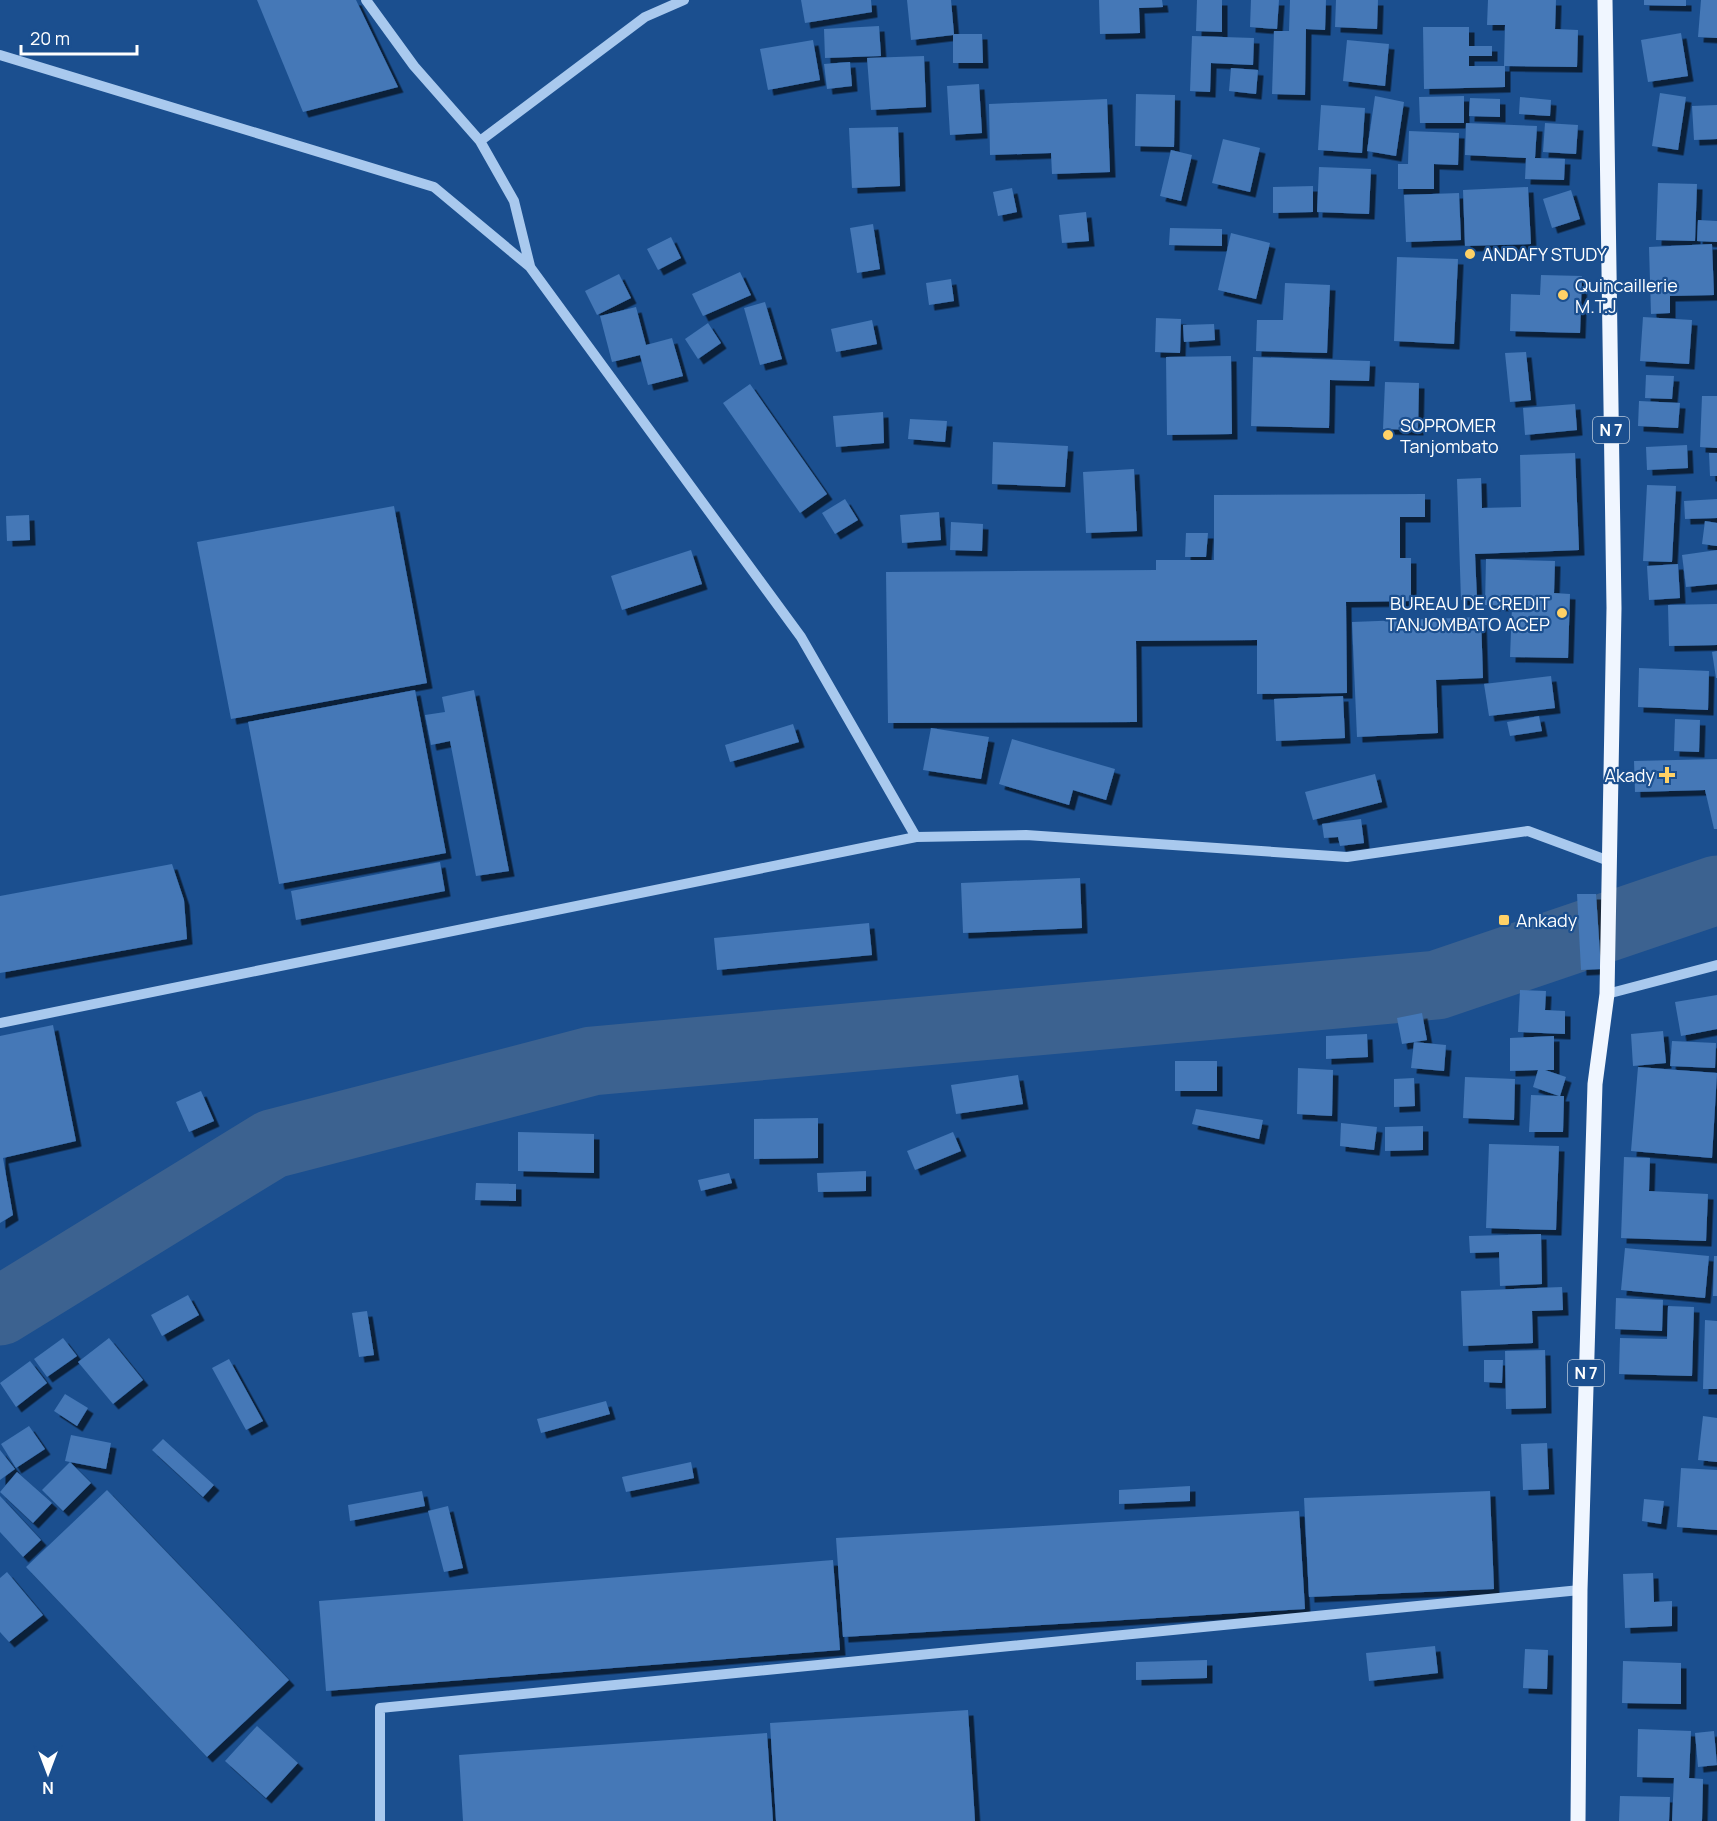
<svg xmlns="http://www.w3.org/2000/svg" width="1717" height="1821" font-family="Manrope,sans-serif">
<style>
.lines{fill:none;stroke-linecap:round;stroke-linejoin:round}
.river{stroke:#3c6290;stroke-width:69}
.building{fill:#4478b7;filter:url(#shadow)}
.minor{stroke:#a9c9ee;stroke-width:10}
.major{stroke:#f0f6ff;stroke-width:15}
.poi-dot{fill:#ffd166;stroke:#1b4f8f;stroke-width:2}
.labels{text-anchor:middle;dominant-baseline:central;stroke-width:4.5;stroke-linejoin:round;paint-order:stroke}
.shield{fill:#1b4f8f;stroke:#bbcadd;stroke-width:1.5}
.shield-label{font-size:16px;font-weight:bold;fill:#fff}
.poi-label{font-size:18px;fill:#fff;stroke:#1b4f8f;text-anchor:start}
</style>
<defs>
<filter id="shadow"><feDropShadow dx="5.5" dy="5.5" stdDeviation="0" flood-color="#0009"/></filter>
</defs>
<rect width="100%" height="100%" fill="#1b4f8f"/>
<g class="lines">
<path class="river" d="M0,1311L272,1144L592,1061L1437,985L1717,890"/>
</g>
<path class="building" d="M257,0H356L398,87L303,112Z
M801,0H871L872,12L805,23Z
M907,0H951L954,34H982L983,63H953V35L911,40Z
M1099,0H1162L1163,7L1139,8L1140,33L1100,34Z
M1197,0H1222V32L1196,31Z
M1251,0H1279L1277,29L1250,27Z
M1290,0H1326L1325,30L1306,29L1305,95L1272,94L1274,31H1289Z
M1336,0H1378L1377,29L1335,27Z
M1488,0H1556L1555,29L1578,30L1577,67L1505,66V87L1424,89L1423,27H1469V46H1492V56H1469V66H1504L1505,25H1487Z
M1644,0H1686V6L1644,5Z
M1701,0H1717V38L1698,37Z
M879,26L881,56L825,58L824,29Z
M1681,33L1688,76L1648,82L1641,40Z
M1192,36L1254,38L1253,65L1211,63L1210,92L1190,91Z
M813,40L820,80L768,90L760,49Z
M1347,40L1389,44L1385,86L1343,81Z
M924,56L926,107L871,110L867,58Z
M850,62L852,86L827,89L824,64Z
M1231,68L1258,70L1256,94L1229,91Z
M979,84L982,133L950,135L947,86Z
M1660,93L1686,97L1678,150L1652,146Z
M1136,94L1175,95L1174,147L1135,146Z
M1375,96L1404,102L1396,156L1367,151Z
M1464,96V123H1420L1419,97Z
M1520,97L1551,100L1550,116L1519,114Z
M1470,98L1500,99V117L1469,116Z
M1107,99L1110,172L1052,174L1051,153L990,155L989,104Z
M1321,105L1365,108L1362,153L1318,150Z
M1717,105V139L1694,140L1692,106Z
M1466,123L1537,126L1535,158L1565,159L1564,180L1525,179L1526,158L1465,155Z
M1545,123L1578,125L1576,154L1543,152Z
M898,127L900,186L852,188L849,128Z
M1409,131L1459,133L1458,165L1434,164V189H1398V164H1408Z
M1223,139L1260,148L1250,192L1212,183Z
M1171,150L1192,155L1181,201L1160,196Z
M1319,167L1371,169L1369,214L1317,212Z
M1658,183L1697,184L1695,241L1656,240Z
M1313,186V212L1273,213V187Z
M1528,187L1531,244L1465,246L1463,190Z
M1012,188L1017,212L998,216L993,192Z
M1571,190L1580,219L1552,228L1543,199Z
M1459,193L1461,240L1406,242L1404,195Z
M1086,212L1089,241L1062,243L1059,215Z
M1698,220L1717,221V242L1697,241Z
M873,224L880,269L857,273L850,228Z
M1170,228L1222,229V246L1169,245Z
M1231,233L1270,243L1256,299L1218,290Z
M671,237L681,258L658,270L647,249Z
M1712,244L1714,295L1670,296V313L1651,314L1649,247Z
M1397,257L1458,259L1454,344L1394,341Z
M740,272L751,295L703,316L692,294Z
M619,274L631,298L597,315L585,291Z
M1541,275L1582,276L1580,333L1510,331L1511,294L1540,295Z
M951,279L954,301L929,305L926,283Z
M1285,283L1330,285L1327,353L1256,351L1257,320H1283Z
M765,302L782,359L760,365L744,308Z
M636,307L646,345L672,338L683,376L648,385L640,355L612,362L600,316Z
M1643,317L1692,320L1689,364L1640,361Z
M1156,318L1181,319L1180,353L1155,352Z
M872,320L877,344L836,352L831,329Z
M708,323L721,343L698,359L685,339Z
M1214,324L1215,340L1184,342L1183,325Z
M1526,352L1531,400L1510,402L1505,353Z
M1231,356L1232,434L1167,435L1166,357Z
M1253,357L1370,361L1369,381L1330,380L1329,428L1251,426Z
M1646,375L1674,376L1672,399L1645,398Z
M1385,382L1419,383L1418,430L1383,429Z
M750,384L827,494L800,513L723,403Z
M1702,396H1717V448L1700,447Z
M1639,401L1680,403L1678,428L1638,426Z
M1575,404L1577,430L1525,435L1523,408Z
M883,412L884,443L836,447L833,416Z
M910,419L947,421L945,442L908,439Z
M993,442L1068,446L1065,487L992,484Z
M1687,445L1688,468L1647,470L1646,447Z
M1575,453L1579,550L1475,554L1477,599L1461,600L1457,479L1481,478L1482,508L1521,507L1520,455Z
M1709,453H1717V476H1710Z
M1134,469L1137,531L1086,533L1083,472Z
M1647,485L1676,486L1672,562L1643,561Z
M1425,494V517H1400V558H1411V601L1346,602L1347,693L1257,694V640L1136,641L1137,722L888,723L886,572L1156,570V560H1214V495Z
M845,499L858,520L835,534L822,513Z
M1717,499V518L1685,519L1684,501Z
M394,506L427,683L231,719L197,542Z
M939,512L941,540L902,543L900,515Z
M29,515L30,540L7,541L6,516Z
M1705,521L1717,523V546L1702,544Z
M951,522L983,524L982,551L950,550Z
M1186,533H1208L1206,557H1185Z
M691,550L702,584L622,610L611,576Z
M1717,550V584L1686,587L1682,555Z
M1486,559L1555,561L1554,593L1570,594L1568,658L1510,657L1512,606L1485,605Z
M1678,564L1680,598L1649,600L1647,566Z
M1717,604V645L1669,646L1668,605Z
M1481,617L1483,678L1436,680L1438,733L1357,737L1352,622Z
M1717,651V678H1716L1712,652Z
M1639,668L1709,671L1708,710L1638,707Z
M1551,676L1555,708L1489,716L1484,684Z
M415,690L446,853L279,884L248,722Z
M474,690L509,871L476,876L450,741L431,745L425,715L445,712L442,697Z
M1343,696L1345,738L1276,741L1274,699Z
M1539,716L1542,731L1510,736L1507,722Z
M1675,719L1700,720L1699,752L1674,751Z
M793,724L799,742L730,762L725,745Z
M931,728L989,737L981,779L923,770Z
M1012,739L1115,769L1106,800L1073,790L1069,805L999,784Z
M1717,759V829H1714L1705,790L1635,792L1634,761Z
M1375,774L1382,802L1313,820L1305,792Z
M1361,819L1364,843L1340,846L1338,837L1324,838L1322,824Z
M440,862L445,891L296,920L291,891Z
M172,864L184,900L187,939L0,973V896Z
M1080,878L1082,928L963,933L961,883Z
M1577,894H1596L1601,969L1581,970Z
M869,923L872,955L717,970L714,938Z
M1520,990L1546,991L1545,1010L1565,1011V1034L1518,1032Z
M1717,995V1029L1681,1036L1675,1002Z
M1422,1013L1427,1040L1402,1044L1397,1018Z
M53,1025L76,1141L3,1158L13,1215L0,1223V1036Z
M1663,1031L1666,1063L1633,1066L1631,1034Z
M1367,1034L1368,1057L1326,1059V1036Z
M1554,1036V1070H1545L1566,1077L1560,1096H1564L1563,1132H1529L1531,1095L1559,1096L1533,1087L1538,1070L1510,1071V1038Z
M1672,1041L1716,1043L1715,1068L1670,1066Z
M1414,1042L1446,1045L1444,1071L1411,1068Z
M1175,1061H1217V1091H1175Z
M1638,1067L1717,1073L1712,1158L1631,1151Z
M1298,1068L1333,1070L1332,1116L1297,1114Z
M1018,1075L1023,1104L956,1114L951,1085Z
M1465,1077L1515,1079L1514,1120L1463,1118Z
M1414,1078L1415,1106L1394,1107V1079Z
M201,1091L214,1121L189,1132L176,1102Z
M1196,1109L1263,1120L1259,1139L1192,1124Z
M818,1118V1158L754,1159V1119Z
M1341,1123L1377,1127L1374,1150L1340,1146Z
M1423,1126V1150L1385,1151V1127Z
M518,1132L594,1134V1173L518,1171Z
M953,1132L961,1151L915,1170L907,1151Z
M1489,1144L1559,1146L1556,1230L1486,1228Z
M1624,1157L1650,1158L1649,1191L1708,1194L1706,1241L1621,1238Z
M866,1171V1191L818,1192L817,1173Z
M729,1173L732,1183L701,1191L698,1180Z
M476,1183L516,1184V1201L475,1200Z
M1541,1234L1542,1284L1500,1286L1499,1252L1470,1253L1469,1236Z
M1625,1248L1709,1256L1705,1298L1621,1290Z
M1714,1256H1717V1296H1713Z
M1562,1287L1563,1310L1532,1311L1533,1343L1463,1346L1461,1291Z
M188,1295L199,1315L162,1336L151,1315Z
M1616,1298L1663,1300L1662,1331L1615,1329Z
M1668,1306L1694,1307L1692,1376L1619,1374L1620,1338L1667,1339Z
M367,1311L374,1355L359,1357L352,1313Z
M1705,1320L1717,1321V1389H1703Z
M63,1338L77,1356L47,1377L34,1359Z
M109,1338L143,1380L113,1404L78,1362Z
M1545,1350L1546,1408L1506,1409L1505,1351Z
M229,1359L263,1421L246,1430L212,1368Z
M1484,1360H1503L1502,1383L1484,1382Z
M30,1361L47,1383L16,1407L0,1383Z
M65,1394L88,1408L77,1426L54,1411Z
M606,1401L610,1414L541,1433L537,1419Z
M1703,1416L1717,1418V1462L1698,1460Z
M29,1426L45,1449L16,1468L1,1444Z
M71,1435L111,1443L106,1469L65,1461Z
M163,1439L214,1485L203,1497L152,1450Z
M1547,1443L1549,1489L1523,1490L1521,1444Z
M0,1450L15,1469L0,1480Z
M70,1462L91,1483L63,1511L42,1490Z
M691,1462L694,1478L626,1492L622,1477Z
M1681,1468L1717,1470V1530L1677,1527Z
M17,1472L52,1503L33,1523L0,1492Z
M1190,1486V1501L1119,1504V1490Z
M107,1490L289,1680L207,1757L26,1567Z
M422,1491L425,1506L350,1521L348,1505Z
M1490,1491L1494,1589L1309,1597L1304,1498Z
M0,1496L41,1540L23,1557L0,1532Z
M1644,1499L1664,1501L1661,1524L1642,1521Z
M448,1506L463,1568L444,1572L428,1511Z
M1299,1511L1305,1609L843,1637L836,1538Z
M833,1560L840,1650L326,1691L319,1601Z
M7,1572L43,1615L9,1642L0,1632V1578Z
M1653,1573L1654,1602L1672,1601V1626L1625,1628L1623,1574Z
M1435,1646L1438,1673L1369,1681L1366,1653Z
M1525,1649L1548,1650L1547,1689L1523,1688Z
M1207,1660V1678L1136,1680V1662Z
M1623,1661L1681,1663V1704L1622,1703Z
M968,1710L975,1821H776L770,1723Z
M257,1726L298,1763L266,1798L225,1761Z
M1638,1729L1691,1731L1689,1778L1703,1779L1702,1821H1672L1674,1778L1637,1777Z
M1714,1731L1717,1765L1698,1767L1695,1733Z
M767,1733L773,1821H463L459,1755Z
M1620,1796L1670,1797L1669,1821H1619Z"/>
<g class="lines">
<path class="minor" d="M366,0L414,66L480,141L514,201L530,266
M0,55L434,187L530,267L801,637L916,837L1026,835L1347,857L1528,831L1609,861
M480,141L645,17L684,0
M1607,994L1717,965
M0,1023L916,837
M380,1821V1708L1580,1590"/>
<path class="major" d="M1578,1821L1580,1590L1595,1084L1607,994L1614,608L1605,0"/>
</g>
<g class="poi-dot">
<circle cx="1470" cy="254" r="6"/>
<circle cx="1563" cy="295" r="6"/>
<circle cx="1388" cy="435" r="6"/>
<circle cx="1562" cy="613" r="6"/>
<path d="M1664 766h6v6h6v6h-6v6h-6v-6h-6v-6h6z"/>
<rect x="1498" y="914" width="12" height="12" rx="3"/>
</g>
<g class="labels">
<g class="shield">
<rect x="1593" y="417" width="36" height="26" rx="4.5"/>
<rect x="1568" y="1360" width="36" height="26" rx="4.5"/>
</g>
<g class="shield-label">
<text x="1611" y="430">N 7</text>
<text x="1586" y="1373">N 7</text>
</g>
<g class="poi-label">
<text x="1482" y="254">ANDAFY STUDY</text>
<text x="1575" y="285">Quincaillerie<tspan x="1575" dy="21">M.T.J</tspan></text>
<text x="1400" y="425">SOPROMER<tspan x="1400" dy="21">Tanjombato</tspan></text>
<text x="1550" y="603" text-anchor="end">BUREAU DE CREDIT<tspan x="1550" dy="21">TANJOMBATO ACEP</tspan></text>
<text x="1655" y="775" text-anchor="end">Akady</text>
<text x="1516" y="920">Ankady</text>
</g>
</g>
<g transform="translate(48 1773) rotate(180)" stroke="#1b4f8f" stroke-width="4.5" paint-order="stroke">
<path d="M0-4.5L10 22L0 15L-10 22Z" fill="#ffffff"/>
<text y="-9" font-size="16" font-weight="bold" text-anchor="middle" fill="#ffffff">N</text>
</g>
<path d="M21 45v9h116v-9" fill="none" stroke="#ffffff" stroke-width="3"/>
<text x="30" y="45" font-size="18" fill="#ffffff" stroke="#1b4f8f" stroke-width="4.5" paint-order="stroke">20 m</text>
</svg>
